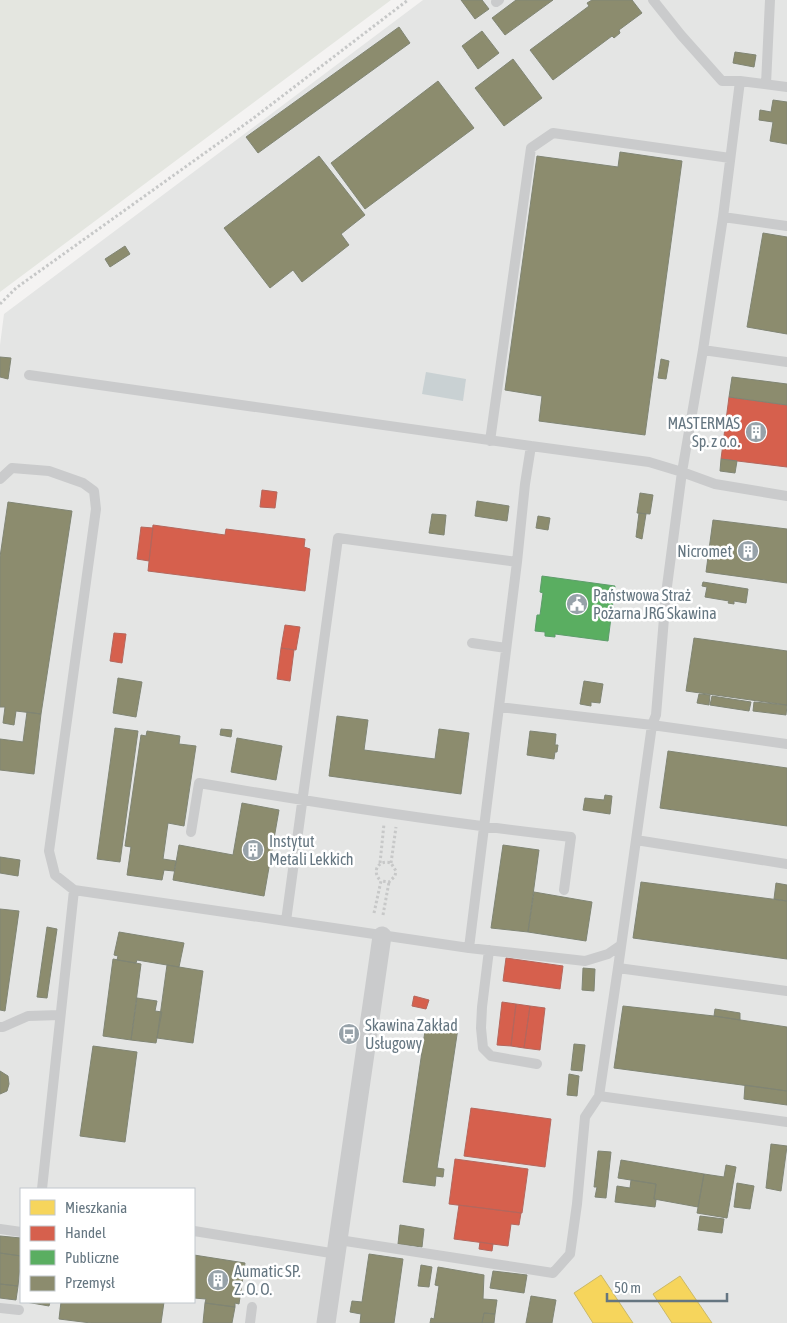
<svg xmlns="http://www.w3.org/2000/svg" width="787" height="1323" font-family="'Asap Condensed',sans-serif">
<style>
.built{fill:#e4e5e4;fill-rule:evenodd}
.green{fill:#e4e6e0}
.water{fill:#c9d1d3}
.homes{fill:#f6d55c;stroke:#cab867}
.shops{fill:#d6604d;stroke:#b4675d}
.public{fill:#5aae61;stroke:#5d9d6b}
.industry{fill:#8c8c6e;stroke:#808574}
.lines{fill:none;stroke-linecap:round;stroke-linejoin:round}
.path{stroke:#c7c8c8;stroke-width:3;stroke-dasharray:2.5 2.5;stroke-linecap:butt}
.lane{stroke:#cacbcc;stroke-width:10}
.street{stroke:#cacbcc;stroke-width:19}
.labels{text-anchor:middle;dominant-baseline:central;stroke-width:5;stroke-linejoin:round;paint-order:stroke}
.poi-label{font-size:16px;fill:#657681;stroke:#fff;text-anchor:start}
</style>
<rect width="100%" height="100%" fill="#f4f3f2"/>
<path class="built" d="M423,0H787V1323H0V345L4,314ZM21,1189H194V1302H21Z"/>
<path class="green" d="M0,0H391L0,292Z"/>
<path class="water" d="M426,372L466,379L463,401L422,394Z"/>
<path class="homes" d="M601,1275L633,1323H593L574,1293Z
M680,1276L712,1323H672L653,1294Z"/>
<path class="shops" d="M729,397L787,405V467L721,459Z
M262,490L277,492L275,508L260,507Z
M153,525L225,535L226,529L305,539L304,547L310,549L305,591L148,571Z
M141,527L153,528L149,561L137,559Z
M285,625L300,627L296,650L281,648Z
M114,633L126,634L122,663L110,661Z
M281,648L294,650L290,681L277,679Z
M506,958L563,966L560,989L503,981Z
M414,996L429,1000L426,1009L412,1006Z
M502,1002L516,1004L511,1046L497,1045Z
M516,1004L530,1006L524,1048L511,1046Z
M530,1006L545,1008L540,1050L524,1048Z
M471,1108L551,1119L545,1167L464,1156Z
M455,1159L528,1169L522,1213L449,1204Z
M459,1205L521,1213L519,1225L511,1224L508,1246L454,1239Z
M480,1242L493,1244L492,1251L479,1249Z"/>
<path class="public" d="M542,576L615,586L608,641L555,634V637L545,636V632L535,631L537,615H540L543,593L540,592Z"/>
<path class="industry" d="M461,0H482L489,9L475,19Z
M516,0H553L505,35L492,18Z
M592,0H632L642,13L619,30L620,33L614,38L612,36L553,80L530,50L589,6L587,3Z
M399,27L410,43L258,153L246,137Z
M482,31L499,53L478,69L462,46Z
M735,52L756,55L754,67L733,63Z
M513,59L542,98L504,126L475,88Z
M438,81L474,128L365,209L331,163Z
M773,100L787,102V144L770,141L773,122L759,120L760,110L771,112Z
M620,152L682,161L645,435L539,421L542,396L505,390L537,156L618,167Z
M319,156L365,215L341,234L349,245L302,282L293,270L270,288L224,228Z
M763,233L787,237V334L747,327Z
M125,246L130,254L110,267L105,259Z
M0,357L11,358L8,379L0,377Z
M661,359L669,361L666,379L658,378Z
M732,377L787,384V405L729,397Z
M721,459L737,461L735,473L720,471Z
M640,493L653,495L650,514L637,513Z
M477,501L509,506L507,521L475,516Z
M8,502L72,511L41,714L16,711L14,725L3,723L5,707H0V557Z
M639,513L646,514L642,539L636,537Z
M432,514L446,515L444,535L429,533Z
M538,516L550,518L548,530L536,528Z
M713,520L787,529V583L706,572Z
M703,582L748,589L746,603L734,601V604L728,603L729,601L705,597L707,587L702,586Z
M694,638L787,651V705L686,691Z
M118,678L142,682L136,717L113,713Z
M584,681L603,684L600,703L591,702V706L580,704Z
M699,694L710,695L709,705L697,703Z
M712,696L751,702L749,711L710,705Z
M754,702L787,705L786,715L753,711Z
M27,712L41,714L34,774L0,770V739L23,742Z
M337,716L368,720L364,750L435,759L439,729L469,733L461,794L329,776Z
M115,728L138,731L120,862L97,859Z
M221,729L232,730L231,737L220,735Z
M147,731L180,736L179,744L196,746L184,826L168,823L163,859L176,861L174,871L164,870L162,880L127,875L131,847L125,846L141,735L146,736Z
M530,731L556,734L555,745H558L557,752H555L554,759L527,755Z
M237,738L282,746L276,780L231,772Z
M668,751L787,768V826L660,808Z
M605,795L612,796L610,814L583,810L585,798L604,800Z
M242,803L279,810L264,896L173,880L179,845L233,855Z
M503,845L539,850L528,932L491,928Z
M0,857L20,860L18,876L0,873Z
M641,882L787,901V959L633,938Z
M776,883L787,885V901L774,899Z
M534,892L592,902L586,941L528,932Z
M0,909L19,911L5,1011L0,1010Z
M47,927L57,929L47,998L37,997Z
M119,932L184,943L179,967L137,960L136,963L117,960L118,956L114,955Z
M113,959L141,964L131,1040L103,1036Z
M167,965L203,971L193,1043L157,1038Z
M583,968L595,969L594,991L582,990Z
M137,998L157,1001L155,1011L162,1012L156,1043L131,1040Z
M623,1006L714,1016L787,1027V1091L614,1068Z
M715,1009L740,1013V1020L714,1016Z
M426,1024L458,1028L437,1168L444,1169L443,1177L436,1176L435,1186L403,1182Z
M574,1044L585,1045L582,1071L571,1070Z
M93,1046L137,1052L125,1142L80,1136Z
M0,1071L8,1076L9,1084L7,1091L0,1094Z
M569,1074L579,1076L577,1096L567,1095Z
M745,1085L787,1091V1105L744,1099Z
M771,1144L787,1146L781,1191L766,1188Z
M598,1151L611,1152L606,1198L595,1197L597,1187H594Z
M621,1160L704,1174L698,1207L654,1199L656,1184L618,1178Z
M726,1165L736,1167L727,1218L697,1213L704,1174L724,1177Z
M631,1180L656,1184L654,1199L656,1200L655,1207L615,1202L617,1186L630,1188Z
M737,1183L754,1186L750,1209L734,1207Z
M700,1216L724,1219L722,1233L698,1230Z
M400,1225L424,1229L422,1247L398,1244Z
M0,1236L21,1238V1256L0,1253Z
M0,1253L21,1256L18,1286L0,1284Z
M369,1254L403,1259L394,1323H360L361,1314L350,1312L352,1301L362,1302Z
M194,1255L245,1263L239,1304L235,1303V1307L205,1303L206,1299L194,1298Z
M421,1265L432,1267L429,1287L418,1286Z
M438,1267L484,1275L483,1299L497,1300L495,1314L484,1313L482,1323H430L431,1318L434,1319L439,1286L435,1285Z
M493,1271L527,1275L524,1293L490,1288Z
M0,1284L18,1286L16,1300L0,1298Z
M531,1296L556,1300L552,1323H526Z
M26,1302H50L49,1306Z
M61,1302H164L161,1323H91L59,1319Z
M205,1303L235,1307L232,1323H203Z
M484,1313L495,1314L494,1323H482Z"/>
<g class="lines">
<path class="path" d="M0,304L16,288L251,120L408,0
M380,863L384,824
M391,863L396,827
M374,913L381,881C371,872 378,859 391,863L396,871L395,876L389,882L381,881
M383,915L389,882"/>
<path class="lane" d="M653,0L681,35L722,81H740
M496,2L499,0
M766,84L770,0
M787,87L740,81L723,217L703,350L682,472L715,484L787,496
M723,217L787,226
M703,350L787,362
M29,375L531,446
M490,441L531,148L553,133L730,158
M0,479L12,468L49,471L83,483L94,491L96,509L49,851L55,875L74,890
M338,538L517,562L469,948L286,921Z
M517,562L525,484L531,446L649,462L682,472L666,594L656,715L652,725L636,840L787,864
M472,643L506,648
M499,707L652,725L787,744
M191,832L199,783C323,804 446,823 571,837L564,890
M636,840L618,968L787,991
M469,948L585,961L608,954L621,945
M489,950L482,1007L481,1028L483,1048L491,1056L537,1064
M618,968L599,1096L787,1122
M0,1027H3L28,1016L60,1015
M42,1189L74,890L286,921
M0,1229L21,1232
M194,1231L337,1254
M339,1240L553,1273L570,1254L577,1204L585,1117L599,1096
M0,1308L19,1310
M250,1323L252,1307"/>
<path class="street" d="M326,1323L382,936"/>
</g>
<defs>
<g id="building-disc" transform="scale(1.125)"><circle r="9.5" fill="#97a2a9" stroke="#fff"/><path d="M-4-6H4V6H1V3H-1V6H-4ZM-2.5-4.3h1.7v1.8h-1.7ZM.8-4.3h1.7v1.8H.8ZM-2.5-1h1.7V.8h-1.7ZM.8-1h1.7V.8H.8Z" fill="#fff"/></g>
<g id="civic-disc" transform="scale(1.125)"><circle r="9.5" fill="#97a2a9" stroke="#fff"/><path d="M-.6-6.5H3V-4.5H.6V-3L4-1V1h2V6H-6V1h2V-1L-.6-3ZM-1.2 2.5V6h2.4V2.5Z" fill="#fff"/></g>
<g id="bus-disc" transform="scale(1.125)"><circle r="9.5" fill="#97a2a9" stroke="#fff"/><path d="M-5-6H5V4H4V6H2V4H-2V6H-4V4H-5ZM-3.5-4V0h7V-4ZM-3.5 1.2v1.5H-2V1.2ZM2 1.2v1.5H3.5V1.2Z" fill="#fff"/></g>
</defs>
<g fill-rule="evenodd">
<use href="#building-disc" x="756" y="432"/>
<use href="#building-disc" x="748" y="551"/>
<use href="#civic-disc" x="577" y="604"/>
<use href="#building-disc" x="253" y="850"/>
<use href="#bus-disc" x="349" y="1034"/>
<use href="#building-disc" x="218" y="1280"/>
</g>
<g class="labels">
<g class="poi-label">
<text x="740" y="423" text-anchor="end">MASTERMAS<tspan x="740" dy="18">Sp. z o.o.</tspan></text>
<text x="732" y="551" text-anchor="end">Nicromet</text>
<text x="593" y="595">Państwowa Straż<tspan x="593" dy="18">Pożarna JRG Skawina</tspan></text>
<text x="269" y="841">Instytut<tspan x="269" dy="18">Metali Lekkich</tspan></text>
<text x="365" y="1025">Skawina Zakład<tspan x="365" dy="18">Usługowy</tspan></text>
<text x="234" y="1271">Aumatic SP.<tspan x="234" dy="18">Z. O. O.</tspan></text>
</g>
</g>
<rect x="20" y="1188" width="175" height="115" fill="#ffffff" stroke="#c1c8cd"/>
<rect x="30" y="1200" width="25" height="15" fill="#f6d55c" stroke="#c1c8cd"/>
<text x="65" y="1213" font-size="15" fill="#657681">Mieszkania</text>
<rect x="30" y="1226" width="25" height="15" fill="#d6604d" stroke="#c1c8cd"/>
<text x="65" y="1238" font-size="15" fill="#657681">Handel</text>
<rect x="30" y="1250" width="25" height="15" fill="#5aae61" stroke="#c1c8cd"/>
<text x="65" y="1263" font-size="15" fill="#657681">Publiczne</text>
<rect x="30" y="1276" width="25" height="15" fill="#8c8c6e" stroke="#c1c8cd"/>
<text x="65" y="1288" font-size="15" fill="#657681">Przemysł</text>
<path d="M607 1293v8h120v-8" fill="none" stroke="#657681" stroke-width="2.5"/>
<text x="614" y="1293" font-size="15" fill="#657681" stroke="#ffffff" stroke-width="4" paint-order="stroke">50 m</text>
</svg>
